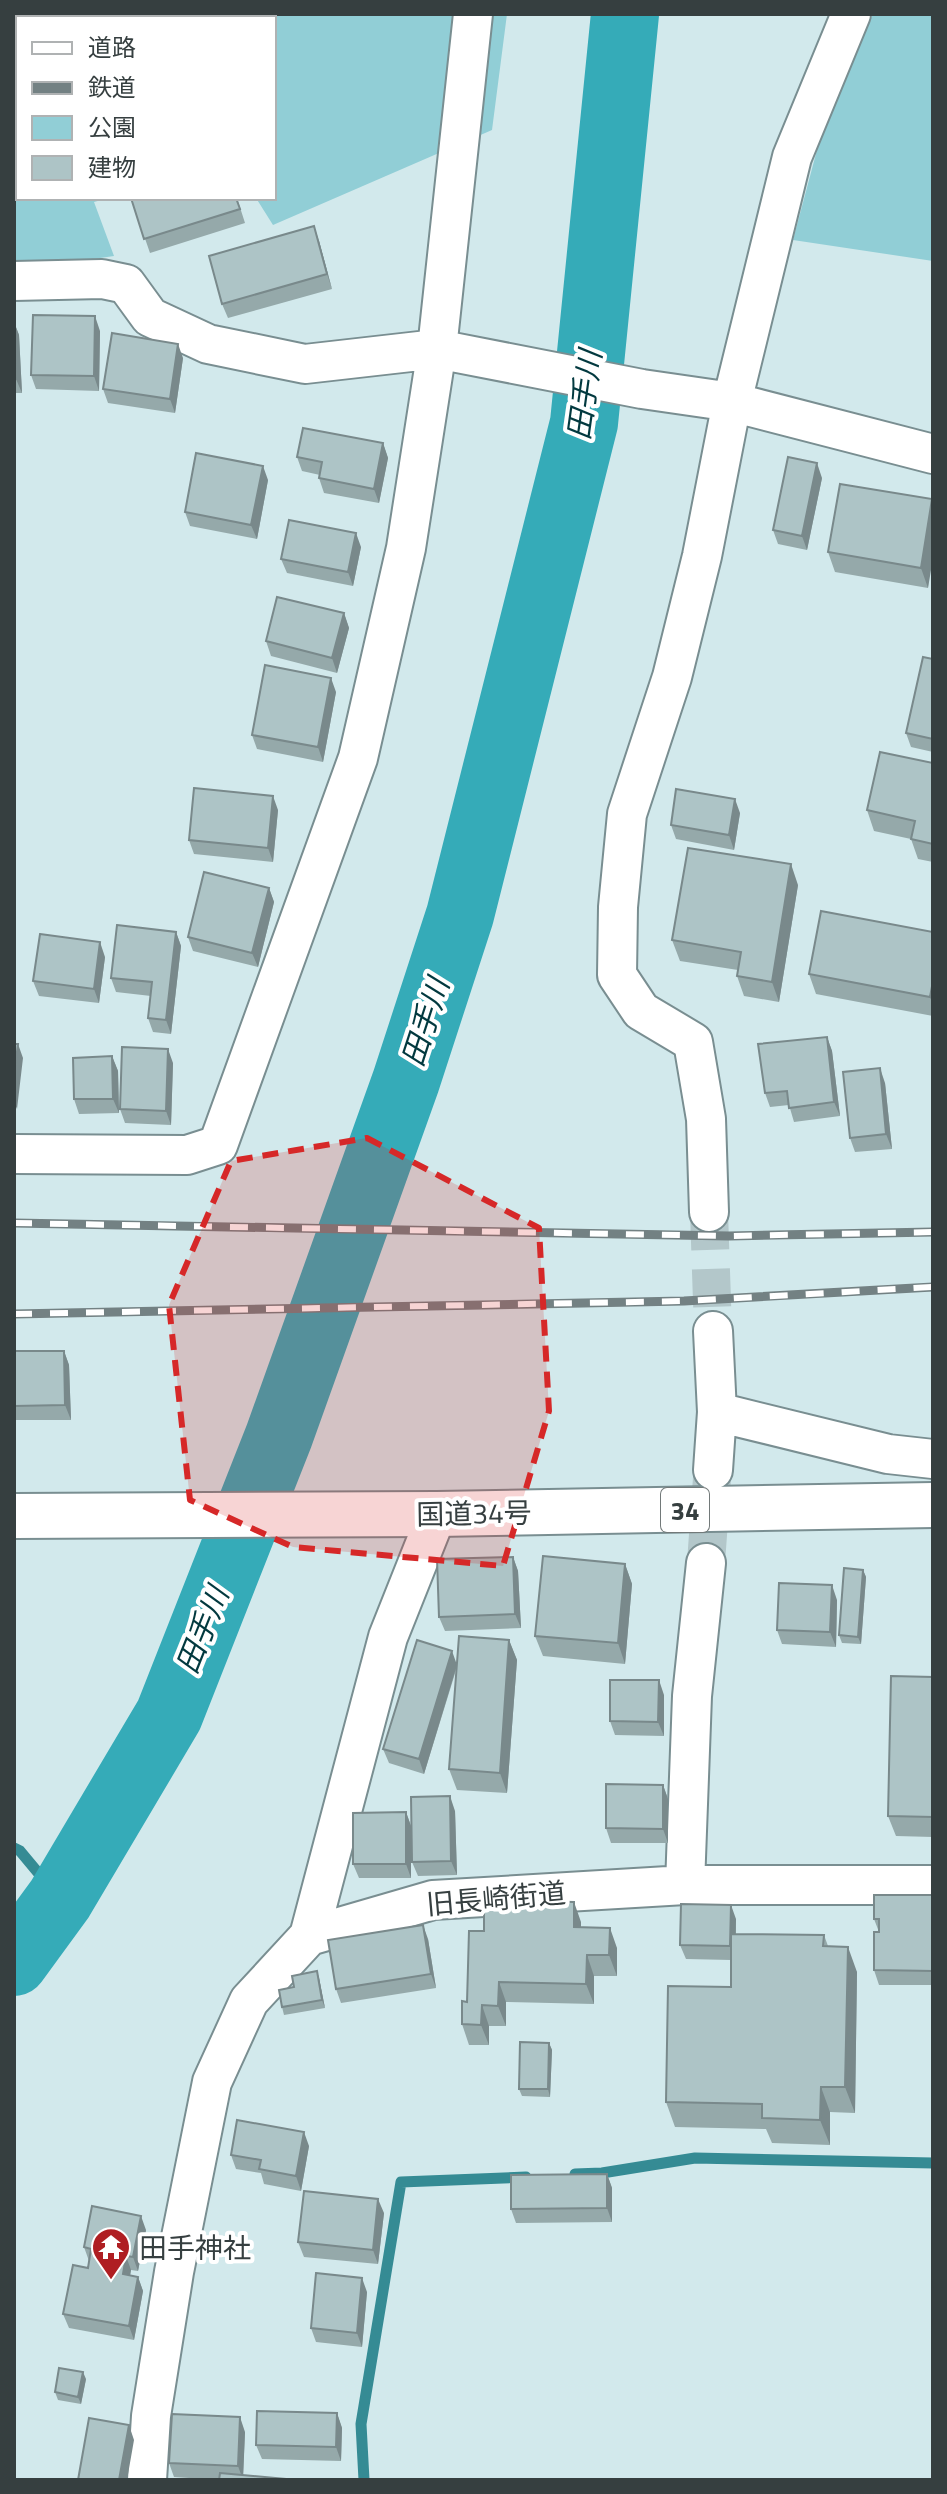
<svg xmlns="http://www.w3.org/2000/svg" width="947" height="2494" font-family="'Titillium Web','Noto Sans JP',sans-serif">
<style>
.green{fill:#91ced6}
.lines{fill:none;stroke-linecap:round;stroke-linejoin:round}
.stream{stroke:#358b94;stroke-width:11}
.river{stroke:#35abb8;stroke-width:68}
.minor-tunnel{stroke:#b3c7ca;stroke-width:38;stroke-dasharray:38 19;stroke-linecap:butt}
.service-casing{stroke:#798e91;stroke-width:24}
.minor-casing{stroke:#798e91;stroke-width:42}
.trunk-casing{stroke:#798e91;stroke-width:48}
.service{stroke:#fff;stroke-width:20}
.minor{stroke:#fff;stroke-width:38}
.trunk{stroke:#fff;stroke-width:44}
.rail-casing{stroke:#738183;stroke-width:9}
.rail{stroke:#fff;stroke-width:6;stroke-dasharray:18;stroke-linecap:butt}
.wall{fill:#95a9aa}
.shaded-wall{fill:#79898b}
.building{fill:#adc4c6;stroke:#79898b;stroke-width:2}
.marked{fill:#d62828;fill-opacity:0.2;stroke:#d62828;stroke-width:6;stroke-dasharray:16 10;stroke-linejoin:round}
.labels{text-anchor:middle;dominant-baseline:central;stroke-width:8;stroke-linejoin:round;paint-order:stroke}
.shield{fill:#fff;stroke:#727979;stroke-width:2}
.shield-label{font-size:26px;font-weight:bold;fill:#363f40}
.street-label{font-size:28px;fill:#363f40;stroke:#fff}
.poi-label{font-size:28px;fill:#363f40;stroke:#fff;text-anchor:start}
.water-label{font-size:30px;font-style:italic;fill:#02393f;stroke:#fff}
</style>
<rect width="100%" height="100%" fill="#d2e9ec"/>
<path class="green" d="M14,14H507L492,130L273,225L256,198H274V18H18V198H109L94,202L114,256L44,266L14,267Z
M873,14H933V261L793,240L825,120Z"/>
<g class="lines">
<path class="stream" d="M14,1848L20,1851L60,1899
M575,2174L602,2173L695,2158L933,2163
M364,2480L361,2424L401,2182L526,2177"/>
<path class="river" d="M14,1962L60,1899L169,1715L279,1436L406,1081L460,915L584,423L625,14"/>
<path class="minor-tunnel" d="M709,1212L713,1331
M706,1563L712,1478"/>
<g class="service-casing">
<path id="service" d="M74,18L79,14
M14,63L18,60"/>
</g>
<g class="minor-casing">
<path id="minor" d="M14,281L102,279L126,284L150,317L208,344L305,364L437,349L642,389L732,402L933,454
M14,1154L187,1155L218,1145L358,758L406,548L437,349L473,14
M709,1212L706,1119L693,1042L641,1011L617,975L618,907L627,814L672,677L702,556L732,402L792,157L851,14
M717,1412L888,1454L933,1459
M713,1470L717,1412L713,1331
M685,1885L692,1696L706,1563
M309,1936L388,1637L437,1514
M147,2480L151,2416L174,2272L212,2082L249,2001L309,1936L433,1900L685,1885H933"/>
</g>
<g class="trunk-casing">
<path id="trunk" d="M14,1516L437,1514L933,1505"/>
</g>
<use href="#service" class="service"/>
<use href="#minor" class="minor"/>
<use href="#trunk" class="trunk"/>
<g class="rail-casing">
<path id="rail" d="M14,1223L729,1236L933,1232
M14,1314L684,1301L933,1287"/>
</g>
<use href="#rail" class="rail"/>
</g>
<path class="wall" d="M131,198H237L245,223L150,253Z
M319,241L332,289L228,318L222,304Z
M14,322L19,335L22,393H14Z
M100,331L99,391L36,389L31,375Z
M183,358L175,413L108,403L103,389Z
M383,443L388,458L379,503L324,493L319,478L320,475L302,471L297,457Z
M822,478L807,550L778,544L773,530Z
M268,480L257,539L190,526L185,512Z
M933,502L928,588L835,572L828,552Z
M361,547L353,586L287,573L281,559Z
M344,613L349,628L337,673L271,656L266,641Z
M933,659V752L911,747L906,733Z
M336,692L323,762L257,749L252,735Z
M933,763V862L918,859L911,839L874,831L867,810Z
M278,810L273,862L194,854L189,840Z
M740,813L734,850L676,839L671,825Z
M798,885L779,1002L744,996L737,976L738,970L680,961L672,940Z
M269,888L274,902L258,967L193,951L188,937Z
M176,932L181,946L171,1034L153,1032L148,1018L151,996L116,992L111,978Z
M933,932V1016L816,994L809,974Z
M105,957L99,1003L39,996L33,981Z
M827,1037L832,1051L840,1116L794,1122L789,1105L770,1107L765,1093Z
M112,1056L118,1071L119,1113L79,1114L74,1099Z
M173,1063L171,1125L125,1123L120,1109Z
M885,1083L892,1149L855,1152L850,1138Z
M14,1351H64L69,1365L71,1420H14Z
M513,1557L518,1571L521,1628L445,1631L439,1617Z
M625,1564L632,1584L625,1664L543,1656L535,1636Z
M863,1570L866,1577L861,1644L842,1643L839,1635Z
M837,1600L836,1647L782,1644L777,1630Z
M509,1640L517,1660L507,1793L457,1790L449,1769L457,1667L424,1774L389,1763L383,1749L457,1664Z
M933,1677V1837L896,1836L888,1816Z
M664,1695V1736L615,1735L610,1721Z
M663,1785L668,1799V1843H611L606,1828Z
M455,1811L457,1875L418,1876L412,1862Z
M406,1812L411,1826V1878H359L353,1864Z
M933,1895V1985H879L874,1970L879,1932L874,1919Z
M736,1919V1934L824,1935L828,1946L857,1972L855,2113L830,2112V2145L772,2143L766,2129L675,2127L666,2102L731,1987V1960L686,1959L680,1945Z
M581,1922V1927L617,1948V1976H594V2004L506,2002V2026H489V2045H469L462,2024L484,1931Z
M428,1939L436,1988L341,2003L336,1989Z
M319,1978L325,2008L284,2015L282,2007L294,1987Z
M549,2043L552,2050L550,2097L522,2096L519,2089Z
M309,2146L301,2191L264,2184L261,2173L236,2169L231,2155Z
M607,2174L612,2188V2222L516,2223L511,2209Z
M384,2213L378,2264L304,2257L298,2242Z
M146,2230L138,2271L131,2270L130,2275L138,2277L143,2291L134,2340L69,2328L63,2314L88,2268L89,2261L84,2247Z
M367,2292L362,2347L316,2342L311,2328Z
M86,2379L81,2404L58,2400L55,2392Z
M337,2413L342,2428L341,2461L262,2459L256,2445Z
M245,2432L243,2475L219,2480L174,2477L169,2463Z"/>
<path class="shaded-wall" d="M314,226L319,241L332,289L327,274Z
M95,316L100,331L99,391L94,376Z
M14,322L19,335L22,393L16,379Z
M178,344L183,358L175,413L170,399Z
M383,443L388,458L379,503L374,489Z
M817,463L822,478L807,550L802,536Z
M263,466L268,480L257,539L251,525Z
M932,499L933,558L928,588L921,568Z
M356,533L361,547L353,586L348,572Z
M344,613L349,628L337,673L332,658Z
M331,678L336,692L323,762L318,747Z
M273,796L278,810L273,862L268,848Z
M735,799L740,813L734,850L729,835Z
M791,864L798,885L779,1002L772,982Z
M269,888L274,902L258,967L252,953Z
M176,932L181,946L171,1034L166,1020Z
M100,942L105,957L99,1003L94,989Z
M933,981V1005L930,997Z
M827,1037L832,1051L840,1116L834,1102Z
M18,1044L23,1058L17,1109L14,1102V1075Z
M168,1049L173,1063L171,1125L166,1111Z
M112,1056L118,1071L119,1113L113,1099Z
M880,1068L885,1083L892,1149L886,1134Z
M64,1351L69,1365L71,1420L65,1405Z
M513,1557L518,1571L521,1628L515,1614Z
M625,1564L632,1584L625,1664L618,1643Z
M863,1570L866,1577L861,1644L858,1637Z
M832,1585L837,1600L836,1647L830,1632Z
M509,1640L517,1660L507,1793L500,1773Z
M452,1651L457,1665L424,1774L419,1759Z
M659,1680L664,1695V1736L658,1722Z
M663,1785L668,1799V1843L663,1829Z
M450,1796L455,1811L457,1875L451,1861Z
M406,1812L411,1826V1878L406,1864Z
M574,1902L581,1922V1948L574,1927Z
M731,1905L736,1919L735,1960L730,1946Z
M423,1925L428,1939L436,1988L431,1974Z
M610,1928L617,1948V1976L609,1955Z
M848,1947L857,1972L855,2113L845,2087Z
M587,1955L594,1976V2004L586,1984Z
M317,1971L319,1978L325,2008L322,2000Z
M499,1982L506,2002V2026L498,2006Z
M482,2005L489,2026V2045L481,2025Z
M549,2043L552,2050L550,2097L548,2089Z
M821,2087L830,2112V2145L820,2120Z
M304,2132L309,2146L301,2191L296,2176Z
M607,2174L612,2188V2222L607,2208Z
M378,2199L384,2213L378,2264L373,2250Z
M141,2216L146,2230L138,2271L133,2257Z
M126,2256L131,2270L128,2288L123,2274Z
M138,2277L143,2291L134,2340L129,2326Z
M362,2278L367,2292L362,2347L357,2333Z
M83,2372L86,2379L81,2404L78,2397Z
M337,2413L342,2428L341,2461L336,2447Z
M240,2417L245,2432L243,2480L238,2466Z
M129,2425L134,2440L127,2480H119Z"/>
<path class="building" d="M131,198H236L240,209L144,239Z
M314,226L327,274L222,304L209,256Z
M33,315L95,316L94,376L31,375Z
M14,328L16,379H14Z
M112,333L178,344L170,399L103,389Z
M303,428L383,443L374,489L319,478L322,462L297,457Z
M196,453L263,466L251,525L185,512Z
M788,457L817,463L802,536L773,530Z
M840,484L932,499L921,568L828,552Z
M289,520L356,533L348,572L281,559Z
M277,597L344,613L332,658L266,641Z
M923,657L933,659V739L906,733Z
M265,665L331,678L318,747L252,735Z
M880,752L933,763V844L911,839L915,821L867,810Z
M194,788L273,796L268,848L189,840Z
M676,789L735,799L729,835L671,825Z
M688,848L791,864L772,982L737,976L741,952L672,940Z
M204,872L269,888L252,953L188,937Z
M821,911L933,932V981L930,997L809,974Z
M117,925L176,932L166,1020L148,1018L152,982L111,978Z
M40,934L100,942L94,989L33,981Z
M827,1037L834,1102L789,1108L787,1091L765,1093L758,1044Z
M14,1044H18L14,1075Z
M122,1047L168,1049L166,1111L120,1109Z
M112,1056L113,1099H74L73,1058Z
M880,1068L886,1134L850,1138L843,1072Z
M14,1351H64L65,1405L14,1406Z
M543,1556L625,1564L618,1643L535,1636Z
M513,1557L515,1614L439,1617L437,1559Z
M844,1568L863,1570L858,1637L839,1635Z
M779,1583L832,1585L830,1632L777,1630Z
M459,1636L509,1640L500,1773L449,1769Z
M417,1640L452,1651L419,1759L383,1749Z
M891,1676L933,1677V1817L888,1816Z
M610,1680H659L658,1722L610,1721Z
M606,1784L663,1785V1829L606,1828Z
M450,1796L451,1861L412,1862L411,1797Z
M406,1812V1864H353V1813Z
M874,1895H933V1971L874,1970V1932H879V1919H874Z
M484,1900L574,1902V1927L610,1928L609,1955H587L586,1984L499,1982L498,2006L482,2005L481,2025L462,2024V2001L467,2002L469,1931H484Z
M681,1904L731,1905L730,1946L680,1945Z
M423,1925L431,1974L336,1989L328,1940Z
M731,1934L824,1935L823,1946L848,1947L845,2087H821L820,2120L762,2118V2104L666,2102L668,1986L731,1987Z
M317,1971L322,2000L282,2007L279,1990L294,1987L292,1976Z
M520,2042L549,2043L548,2089H519Z
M237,2120L304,2132L296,2176L259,2169L261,2160L231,2155Z
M607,2174V2208L511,2209V2175Z
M304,2191L378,2199L373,2250L298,2242Z
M92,2206L141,2216L133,2257L126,2256L123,2274L138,2277L129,2326L63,2314L73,2265L88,2268L91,2249L84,2247Z
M316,2273L362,2278L357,2333L311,2328Z
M59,2368L83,2372L78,2397L55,2392Z
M257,2411L337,2413L336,2447L256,2445Z
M172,2414L240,2417L238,2466L169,2463Z
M89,2418L129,2425L119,2480H78Z
M220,2473L297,2480H219Z"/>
<path class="marked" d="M367,1138L539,1228L549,1411L503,1566L293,1547L190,1500L169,1305L231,1161Z"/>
<defs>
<g id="temple-pin" transform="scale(2)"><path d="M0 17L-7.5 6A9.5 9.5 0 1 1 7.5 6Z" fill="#af1e22" stroke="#fff"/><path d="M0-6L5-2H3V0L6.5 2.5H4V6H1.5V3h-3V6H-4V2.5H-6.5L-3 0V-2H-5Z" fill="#fff"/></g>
</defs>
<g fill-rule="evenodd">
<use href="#temple-pin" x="111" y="2247"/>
</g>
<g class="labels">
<rect class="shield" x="661" y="1488" width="48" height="44" rx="6"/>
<g class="shield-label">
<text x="685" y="1510">34</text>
</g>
<g class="street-label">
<text transform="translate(474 1513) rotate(-1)">国道34号</text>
<text transform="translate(496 1898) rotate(-5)">旧長崎街道</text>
</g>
<g class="poi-label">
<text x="139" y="2247">田手神社</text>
</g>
<g class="water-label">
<text transform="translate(584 395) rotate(-82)">田手川</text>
<text transform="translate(425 1022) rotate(-72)">田手川</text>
<text transform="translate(202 1630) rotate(-68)">田手川</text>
</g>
</g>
<rect width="947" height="2494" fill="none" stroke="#363f40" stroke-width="32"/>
<rect x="16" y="16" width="260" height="184" fill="#ffffff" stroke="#afb2b3" stroke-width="2"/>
<rect x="32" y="42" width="40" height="12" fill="#ffffff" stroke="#afb2b3" stroke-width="2"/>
<text x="88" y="56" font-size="24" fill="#363f40">道路</text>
<rect x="32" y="82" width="40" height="12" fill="#738183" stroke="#afb2b3" stroke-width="2"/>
<text x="88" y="96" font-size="24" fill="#363f40">鉄道</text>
<rect x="32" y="116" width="40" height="24" fill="#91ced6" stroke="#afb2b3" stroke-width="2"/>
<text x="88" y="136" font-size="24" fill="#363f40">公園</text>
<rect x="32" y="156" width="40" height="24" fill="#adc4c6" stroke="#afb2b3" stroke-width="2"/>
<text x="88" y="176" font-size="24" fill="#363f40">建物</text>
</svg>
